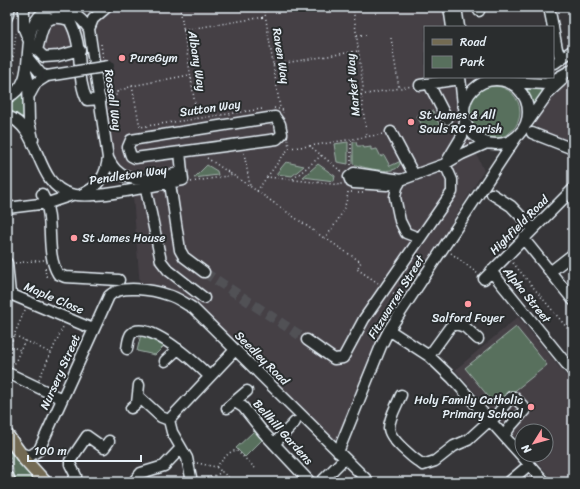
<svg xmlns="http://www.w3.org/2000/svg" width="580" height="489" font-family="Sriracha,sans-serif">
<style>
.built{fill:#443f45}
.green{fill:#58705d;stroke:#a0b0aa}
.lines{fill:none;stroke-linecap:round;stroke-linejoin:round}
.minor-tunnel{stroke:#515155;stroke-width:10;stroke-dasharray:10 5;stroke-linecap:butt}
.minor-casing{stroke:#e8f1f8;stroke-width:13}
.major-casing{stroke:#e8f1f8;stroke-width:15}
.highway-casing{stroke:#e8f1f8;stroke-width:17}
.path{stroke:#e8f1f8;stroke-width:1.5;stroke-dasharray:1 3;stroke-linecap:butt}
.minor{stroke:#2a2d2e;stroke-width:10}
.major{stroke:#736b52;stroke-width:12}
.highway{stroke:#736b52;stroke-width:14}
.minor-bridge-casing{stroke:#e8f1f8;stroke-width:13;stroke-linecap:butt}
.minor-bridge{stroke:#2a2d2e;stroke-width:10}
.poi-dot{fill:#ff9aa2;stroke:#2a2d2e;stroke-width:1.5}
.labels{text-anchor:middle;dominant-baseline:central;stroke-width:4;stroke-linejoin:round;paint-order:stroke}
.street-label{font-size:12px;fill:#e8f1f8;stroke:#2a2d2e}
.poi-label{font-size:12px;fill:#e8f1f8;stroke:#2a2d2e;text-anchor:start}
</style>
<rect width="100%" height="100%" fill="#363538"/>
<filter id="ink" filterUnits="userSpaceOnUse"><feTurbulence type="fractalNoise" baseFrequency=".025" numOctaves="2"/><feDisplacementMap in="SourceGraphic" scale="8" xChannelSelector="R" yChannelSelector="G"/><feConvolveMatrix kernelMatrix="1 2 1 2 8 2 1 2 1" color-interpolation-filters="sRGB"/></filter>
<g filter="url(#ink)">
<path class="built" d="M149,7H442L445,27H425V77H454L461,117L484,171L418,276L372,356L338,447L195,308L140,288L133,197L121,171L112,157L96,25L107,14Z
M58,12L80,22L88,55L37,61L33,47L35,30Z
M573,76V145L560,141L534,125L553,92Z
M518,317L573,384V482H555L531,455H546V431H522V445L455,370Z"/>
<path class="green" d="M521,85L540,87L544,95L533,111L528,95Z
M468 112a26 26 0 1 1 52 0a26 26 0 1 1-52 0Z
M24,87V116L22,117L7,110V103Z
M428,111H433L440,126L426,133L417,116Z
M348,142V164L337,162L334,144Z
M353,142H356L357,146H363L364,148L371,147V150L377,149L381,157L384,155L390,166L401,161C400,163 400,165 398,167C392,175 361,167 353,164Z
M286,162L304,166L292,176L276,174Z
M318,164L335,176L334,181L303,177Z
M207,165L217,171L218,175L194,178Z
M516,327L547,365L496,406L465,368Z
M141,334L165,345L155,355L137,351Z
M254,431L262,440L245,457L236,448Z
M8,448L37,482H16Z"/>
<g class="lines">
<path class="minor-tunnel" d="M204,272L307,340"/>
<g class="minor-casing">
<path id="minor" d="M24,7V29L29,41
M51,7C68,10 79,14 89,29
M449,7L452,27
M456,7L459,27
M479,7V11
M549,7L553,27
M7,17L10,7
M553,28L557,49L561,59
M80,50L58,56L44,57L37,50C43,29 42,11 69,20C85,46 75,76 87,100L100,99
M28,58L41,74L47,76
M555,63L573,50
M26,72L28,79L29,122L33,139
M460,77L463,105
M464 112a32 32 0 1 1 64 0a32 32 0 1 1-64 0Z
M508,82L546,84L573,69
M429,84L447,119
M420,85L460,79
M30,94L36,83L47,76
M7,98C45,79 10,29 51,7
M7,116C42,128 34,185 71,194C94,200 157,185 183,180L182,172C163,176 132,187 116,170C113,167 110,162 108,158
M527,123L549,92L561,81
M391,132L414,175
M532,133L573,149
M180,152L277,139L282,134L280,124L275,117L131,140L128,147L131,156L135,158L180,152L182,172
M447,161L462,136L465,122
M169,177L180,250L184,257L204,272
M144,180L161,261L168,270L204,298
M401,180L354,173L349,177L351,182L354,183L387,185L445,164L462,154L487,143
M401,180L397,187L395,197L400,221L406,233L419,238
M42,194C56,218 44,251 58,274L65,277L119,280
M82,194C99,187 106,175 108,158L89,29L93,19L107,7
M492,194L511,206L533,229
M7,208L48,203L72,195
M523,238L573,300
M7,263L10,294L93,329
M491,271L573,372
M550,272L573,254
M484,279L573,189
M389,330L429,356L452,378L545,482
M307,340L334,359L343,358L364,319L452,192V180L445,164
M127,349C128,344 128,338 131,334C146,317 198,365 209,376
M429,356L450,327L456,324L465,327L478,339
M165,361L178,349
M10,374L62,399
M401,395C397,405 389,418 389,428C389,439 414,459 423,465L435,461L454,446L468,440L490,420
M138,396L161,417L169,420L235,350
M235,402L243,407L263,432L310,482
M131,408L137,403L139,385
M227,408L247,391
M169,420L172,432L187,458L192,482
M491,422L511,397H514L523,406L525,410L510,427L504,436
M274,444L295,422
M338,452L381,346L389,330L517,136
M20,453L30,456L39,450L109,296C120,284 154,290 168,295C177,297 185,304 193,308L369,482
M135,480L141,473L164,466L181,448
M72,482L76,476L70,464V461L87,436L104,448L109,441
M321,482L344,459
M509,482L529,465"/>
</g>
<g class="major-casing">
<path id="major" d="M7,435L25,460L45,482"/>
</g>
<g class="highway-casing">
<path id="highway" d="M7,479L8,482"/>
</g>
<path class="path" d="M180,7L197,118
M264,7L280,108
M353,7L363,87L361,95L367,137
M183,30L265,17
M357,35H367
M391,38L399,88
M101,44L103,58
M273,65L358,51
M11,73L16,33
M7,75L17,71
M106,76L110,93L117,92V95L108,97
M132,86L140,127L262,109
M117,92L132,86L189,75
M361,95L412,86
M274,108L283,110V113
M310,146L383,134
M289,148L310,146L342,172
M244,153L250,186
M207,158L257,191L267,177L341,185V181
M351,165V139
M267,177L289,148L288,140
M293,179L322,155
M191,182L233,175
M257,191L324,238
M352,192H348C346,211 336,223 325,238L361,262L357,269L378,283
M358,193H364V191
M451,253L478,274
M15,263L44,260
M513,263L573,335
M45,268L46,276L50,277
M393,293L400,297
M25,310L14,335L51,353
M14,336L10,346L20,350
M13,367L25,340
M39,379L63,327
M7,417L13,427
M8,454L12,470
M197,463L216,467L222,472
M216,467L229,453L236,450L255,468
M199,480L214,476L222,472L234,482"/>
<use href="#minor" class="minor"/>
<use href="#major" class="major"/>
<use href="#highway" class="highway"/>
<g class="minor-bridge-casing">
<path id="minor-bridge" d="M47,76L109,66"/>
</g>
<use href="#minor-bridge" class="minor-bridge"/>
</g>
</g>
<g class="poi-dot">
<circle cx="122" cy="58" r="4"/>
<circle cx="411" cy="122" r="4"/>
<circle cx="74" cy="238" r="4"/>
<circle cx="468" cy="304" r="4"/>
<circle cx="531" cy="407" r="4"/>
</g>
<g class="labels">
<g class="street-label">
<text transform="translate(281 56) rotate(81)">Raven Way</text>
<text transform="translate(197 61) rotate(81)">Albany Way</text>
<text transform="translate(353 85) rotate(-95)">Market Way</text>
<text transform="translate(113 100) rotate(82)">Rossall Way</text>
<text transform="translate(210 108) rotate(-8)">Sutton Way</text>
<text transform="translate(128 175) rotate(-8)">Pendleton Way</text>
<text transform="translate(519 225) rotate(-45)">Highfield Road</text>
<text transform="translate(527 295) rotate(51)">Alpha Street</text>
<text transform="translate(396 297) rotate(-58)">Fitzwarren Street</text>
<text transform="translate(54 298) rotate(23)">Maple Close</text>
<text transform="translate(262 358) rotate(45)">Seedley Road</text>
<text transform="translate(60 372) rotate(-66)">Nursery Street</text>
<text transform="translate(283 432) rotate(48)">Bellhill Gardens</text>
</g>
<g class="poi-label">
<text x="130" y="58">PureGym</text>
<text x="419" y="115">St James &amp; All<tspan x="419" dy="14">Souls RC Parish</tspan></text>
<text x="82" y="238">St James House</text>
<text x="468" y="318" text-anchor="middle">Salford Foyer</text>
<text x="523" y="400" text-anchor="end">Holy Family Catholic<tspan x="523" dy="14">Primary School</tspan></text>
</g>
</g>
<rect width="580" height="489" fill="none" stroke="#2a2d2e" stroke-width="24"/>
<rect x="12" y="12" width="556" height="465" fill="none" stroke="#e8f1f8" stroke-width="1.5" filter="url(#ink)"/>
<rect x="424" y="26" width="130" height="52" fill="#2a2d2e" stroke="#767b7f"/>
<rect x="432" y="39" width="20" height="6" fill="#736b52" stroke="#767b7f"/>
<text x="460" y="46" font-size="12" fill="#e8f1f8">Road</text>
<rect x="432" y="56" width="20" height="12" fill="#58705d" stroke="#767b7f"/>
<text x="460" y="66" font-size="12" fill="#e8f1f8">Park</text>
<g transform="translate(534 443) rotate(233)"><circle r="19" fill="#2a2d2e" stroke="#767b7f"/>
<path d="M0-3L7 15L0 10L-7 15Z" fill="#ff9aa2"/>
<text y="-6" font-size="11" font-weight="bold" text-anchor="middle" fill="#e8f1f8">N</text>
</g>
<path d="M28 455v6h113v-6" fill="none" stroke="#e8f1f8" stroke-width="2"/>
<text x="34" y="455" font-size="12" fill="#e8f1f8" stroke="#2a2d2e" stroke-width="3" paint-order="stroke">100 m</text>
</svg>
